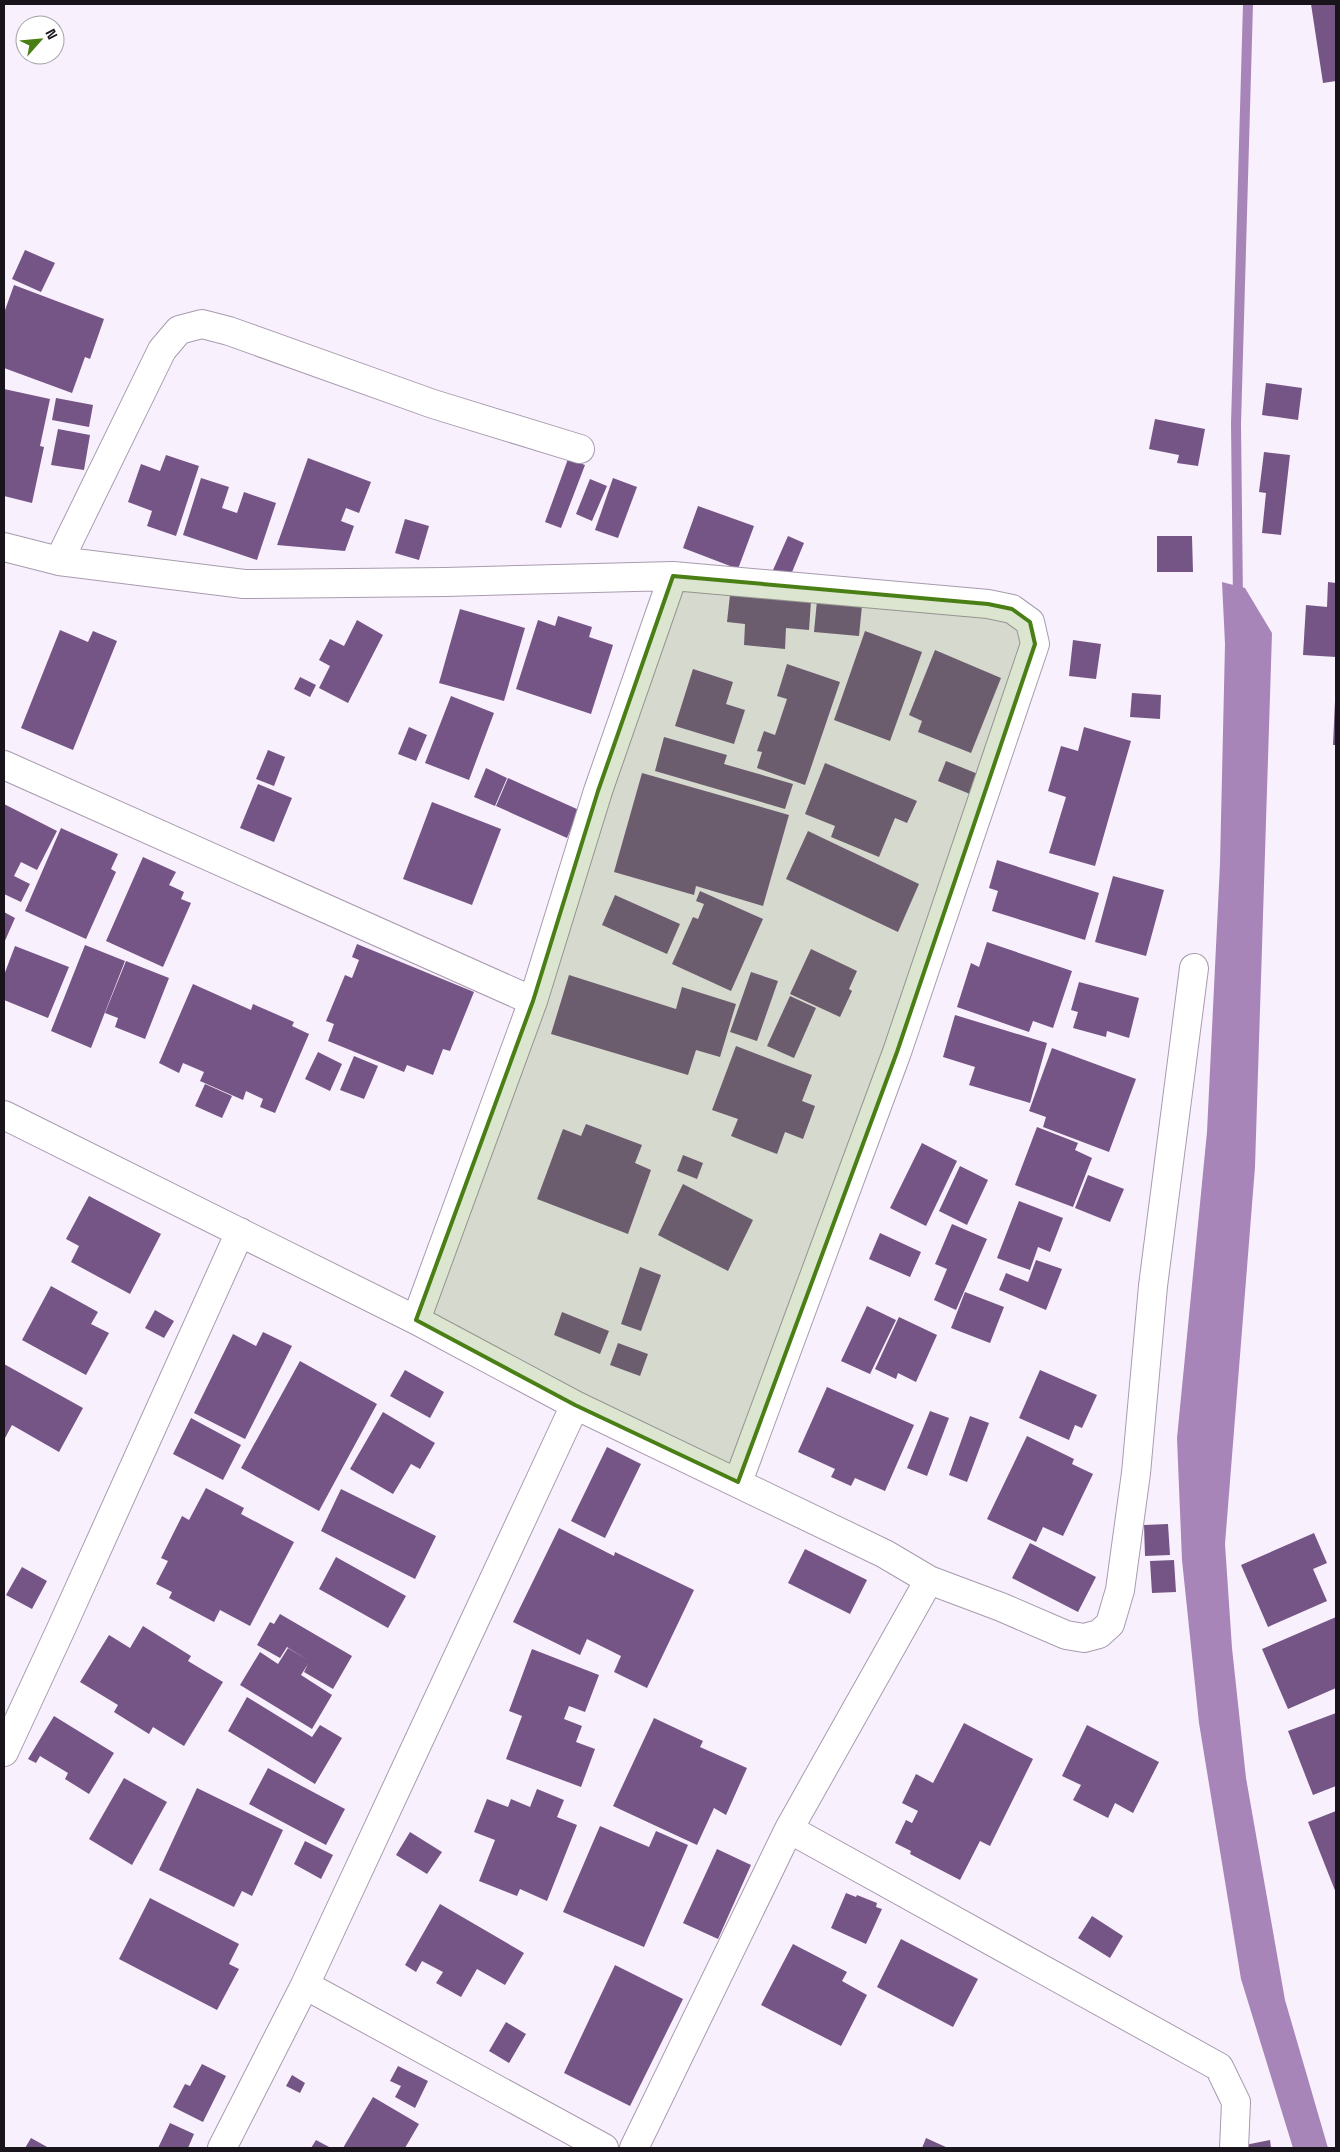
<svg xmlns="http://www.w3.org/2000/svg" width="1340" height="2152" font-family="'Space Grotesk',sans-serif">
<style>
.water{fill:#a785b9}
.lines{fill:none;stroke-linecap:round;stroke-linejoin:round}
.stream{stroke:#a785b9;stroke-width:10}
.building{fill:#755585}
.minor-casing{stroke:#a89baf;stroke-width:30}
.minor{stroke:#fff;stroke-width:28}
.marked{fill:#497f14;fill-opacity:0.2;stroke:#497f14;stroke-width:4;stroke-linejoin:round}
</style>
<rect width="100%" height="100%" fill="#f9f0fd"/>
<path class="water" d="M1222,582L1245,588L1272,633L1255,1167L1225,1544L1232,1648L1246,1778L1285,2000L1328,2148H1293L1241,1979L1199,1723L1182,1560L1177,1438L1207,1132L1220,864L1225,644Z"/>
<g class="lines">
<path class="stream" d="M1238,600L1236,424L1248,4"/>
</g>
<path class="building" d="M1311,4H1336V81L1323,83Z
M25,250L55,263L41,292L12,279Z
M14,285L104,319L90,359L85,357L72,393L4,368V313Z
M1266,383L1302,388L1298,420L1262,415Z
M4,389L50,399L40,446L44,447L32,503L4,496Z
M56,398L93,405L89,427L52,420Z
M1155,419L1205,429L1198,466L1177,463L1179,455L1149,449Z
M58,429L90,435L84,470L51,465Z
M1264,452L1290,455L1281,535L1262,533L1266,493L1259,492Z
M166,455L199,466L176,536L147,526L152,511L128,502L141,464L160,471Z
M308,458L371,482L359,513L346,508L341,521L354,526L345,551L277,545Z
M568,459L585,465L561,528L545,522Z
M201,478L229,487L222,508L237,513L244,492L276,503L257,560L183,535Z
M613,478L637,487L618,538L595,530Z
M590,479L607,486L592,521L576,514Z
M698,506L754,526L738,569L683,548Z
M405,519L429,526L419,560L395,553Z
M788,536L804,543L790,577L773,570Z
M1157,536H1192L1193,572H1157Z
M1328,582L1336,583V657L1303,655L1306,605L1327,607Z
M818,590L863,595L859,636L814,632Z
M730,595L811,601L809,630L786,628L785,649L744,645L745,624L727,622Z
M460,609L525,628L504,701L439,683Z
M558,616L592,627L589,637L613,645L591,714L516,689L538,620L555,626Z
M357,620L383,635L348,703L319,688L330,666L319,660L330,639L344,646Z
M60,630L88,642L93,631L117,641L73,750L21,728Z
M865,631L922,652L890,741L834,720Z
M1073,640L1101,644L1096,679L1069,676Z
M935,650L1001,678L971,753L918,732L922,721L909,715Z
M787,664L840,682L805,785L757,768L762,752L757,751L764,731L775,735L787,699L777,696Z
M693,669L733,682L726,704L745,710L734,744L675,726Z
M300,677L316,685L310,697L294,689Z
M1132,693L1161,695L1160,719L1130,717Z
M451,696L494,713L469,780L425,763Z
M1335,701H1336V745H1333Z
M409,727L427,735L416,761L398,754Z
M1084,727L1131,741L1095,866L1049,853L1066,797L1048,791L1061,746L1078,751Z
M664,737L727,755L724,764L793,784L785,809L655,771Z
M268,750L285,757L274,786L256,779Z
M946,761L978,774L970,794L938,781Z
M825,763L917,801L907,823L895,818L879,857L831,837L835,826L805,814Z
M486,768L507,778L495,806L474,797Z
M642,773L789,815L763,906L696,886L694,895L614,872Z
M508,778L579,810L567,838L496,806Z
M258,784L292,798L274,842L240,828Z
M432,802L501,829L472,905L403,879Z
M4,804L57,831L37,870L21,862L14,876L30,884L21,902L4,894Z
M61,828L118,854L111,869L116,872L86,939L25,911Z
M808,831L919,884L898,932L786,879Z
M143,857L176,872L169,885L184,892L181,899L191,903L163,967L106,941Z
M997,860L1099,893L1085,940L992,911L998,891L989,888Z
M1113,876L1164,890L1146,956L1095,942Z
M700,891L763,919L731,991L672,964L693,917L698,919L704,904L696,901Z
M615,895L680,924L667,954L602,925Z
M4,912L15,918L4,943Z
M987,942L1072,971L1053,1028L1033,1021L1029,1032L957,1007L971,963L979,967Z
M357,944L474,992L450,1051L443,1049L433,1075L407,1065L404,1072L328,1041L334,1024L326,1021L345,975L352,978L359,960L352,957Z
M85,945L125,961L91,1048L51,1031Z
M15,946L69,967L48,1018L4,1000V975Z
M811,949L857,971L849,989L852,991L840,1017L790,994Z
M126,961L169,978L145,1039L115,1027L118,1018L105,1013Z
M751,972L778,981L757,1041L730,1032Z
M569,975L676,1009L682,987L736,1004L720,1057L696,1050L688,1075L551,1034Z
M1079,982L1139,998L1129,1038L1107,1031L1106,1037L1073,1028L1078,1012L1071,1010Z
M193,984L251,1010L253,1004L294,1022L292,1026L309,1034L275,1113L260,1107L263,1099L246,1091L243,1100L200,1081L204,1072L183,1063L179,1073L159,1063Z
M790,996L816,1008L794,1058L767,1046Z
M955,1015L1047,1043L1030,1103L969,1085L975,1067L943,1057Z
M736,1046L812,1075L802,1101L815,1106L803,1139L785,1132L777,1154L731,1136L738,1119L712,1110Z
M1052,1048L1136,1079L1109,1152L1043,1127L1046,1117L1029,1111Z
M318,1052L342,1064L330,1091L305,1079Z
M354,1056L378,1066L364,1099L340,1090Z
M205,1084L232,1096L222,1118L195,1106Z
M586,1124L642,1145L635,1163L651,1170L628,1234L537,1199L563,1129L581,1136Z
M1037,1127L1078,1143L1075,1150L1092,1158L1073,1207L1015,1185Z
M922,1143L957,1161L926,1226L890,1208Z
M683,1155L703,1163L697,1179L677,1171Z
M960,1166L988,1180L967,1225L939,1211Z
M1088,1175L1124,1189L1110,1222L1075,1208Z
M683,1184L753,1220L728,1271L658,1235Z
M89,1196L161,1234L130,1294L71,1262L79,1246L66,1239Z
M1019,1201L1063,1218L1050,1252L1038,1247L1030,1270L997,1258Z
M952,1224L987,1239L956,1310L934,1300L947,1269L935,1264Z
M880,1233L921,1252L910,1277L869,1259Z
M1036,1260L1062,1269L1046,1310L999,1290L1006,1273L1028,1282Z
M640,1267L661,1275L641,1331L621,1324Z
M51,1286L98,1312L91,1324L109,1333L86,1375L22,1340Z
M965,1292L1004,1307L990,1343L951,1328Z
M867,1306L896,1320L870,1374L841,1361Z
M155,1310L174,1321L164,1338L145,1328Z
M562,1312L609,1331L600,1354L554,1335Z
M899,1317L937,1335L916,1382L898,1373L896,1379L875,1369Z
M263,1332L292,1346L245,1439L194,1413L233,1334L256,1346Z
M618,1343L648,1354L640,1376L610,1365Z
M300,1361L377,1404L319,1511L241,1468Z
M4,1364L83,1408L59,1452L12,1425L4,1440Z
M405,1370L444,1392L430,1418L390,1396Z
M1040,1370L1097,1395L1082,1428L1075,1425L1069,1440L1019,1418Z
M827,1387L914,1425L885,1491L855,1478L851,1486L831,1477L835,1469L798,1452Z
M930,1411L949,1418L927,1476L907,1468Z
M383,1412L435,1443L420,1469L411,1464L393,1494L350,1469Z
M970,1416L989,1423L967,1482L949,1475Z
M191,1418L241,1445L223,1480L173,1454Z
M1027,1436L1074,1459L1072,1464L1093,1474L1063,1536L1043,1527L1036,1542L987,1519Z
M607,1447L641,1464L605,1538L571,1521Z
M206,1488L244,1508L241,1514L294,1542L250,1626L220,1610L214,1622L169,1598L172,1592L156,1584L168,1561L161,1558L182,1516L189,1520Z
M341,1489L436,1536L415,1579L321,1531Z
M1168,1524L1170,1555L1145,1556L1144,1525Z
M559,1528L614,1556L615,1552L694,1590L647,1688L614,1672L621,1656L587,1639L580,1655L513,1622Z
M1314,1533L1327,1563L1313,1569L1327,1601L1268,1627L1241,1565Z
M1030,1543L1096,1577L1078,1612L1012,1578Z
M805,1549L867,1580L850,1614L788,1583Z
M336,1557L406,1596L388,1628L319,1589Z
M1174,1560L1176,1592L1152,1593L1150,1561Z
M22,1567L47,1581L32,1609L6,1595Z
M280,1614L352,1656L333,1689L304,1672L308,1664L301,1675L332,1695L312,1729L240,1685L260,1652L278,1664L288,1648L309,1661L287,1647L280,1658L257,1645L270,1622L274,1624Z
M1336,1617V1688L1288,1709L1262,1649Z
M143,1626L191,1656L188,1661L223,1682L184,1746L153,1727L149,1734L114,1712L118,1705L80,1682L109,1635L130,1648Z
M532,1649L599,1675L585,1712L569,1706L564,1719L582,1726L576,1742L595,1749L581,1787L506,1759L522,1716L509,1711Z
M247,1697L312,1737L320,1725L342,1738L315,1784L228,1731Z
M1336,1713V1786L1313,1795L1288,1731Z
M54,1716L114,1753L89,1794L65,1779L68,1773L40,1756L36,1763L28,1759Z
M654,1718L703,1741L700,1747L747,1768L726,1815L714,1808L697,1845L613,1806Z
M964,1723L1033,1759L990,1846L980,1841L960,1880L910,1854L911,1851L895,1843L906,1820L912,1823L918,1811L902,1803L916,1774L933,1783Z
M1087,1725L1159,1762L1133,1813L1115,1803L1108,1818L1073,1800L1081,1785L1062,1776Z
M268,1768L345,1809L326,1845L249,1804Z
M124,1778L167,1802L132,1865L89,1839Z
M197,1788L283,1830L252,1896L242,1891L234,1907L159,1870Z
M537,1789L564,1800L557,1817L577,1825L547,1901L520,1889L517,1896L479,1881L495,1840L474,1832L487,1799L508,1807L511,1799L530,1807Z
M1336,1811V1893L1308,1822Z
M600,1826L649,1847L656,1831L688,1845L644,1947L563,1912Z
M410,1832L442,1852L427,1874L396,1855Z
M305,1841L333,1855L321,1879L294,1864Z
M717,1849L751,1865L718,1939L683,1923Z
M846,1893L856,1897L857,1895L877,1903L876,1907L882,1909L866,1944L831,1928Z
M150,1898L239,1944L229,1964L239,1969L217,2010L119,1959Z
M440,1904L524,1953L505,1985L477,1969L461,1997L436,1983L443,1972L422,1961L416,1972L405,1965Z
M1092,1916L1123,1936L1110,1958L1078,1938Z
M901,1939L978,1979L953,2027L877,1987Z
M793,1944L847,1972L842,1981L867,1995L841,2046L761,2005Z
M615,1965L683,1999L630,2106L564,2073Z
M506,2022L526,2034L509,2063L489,2051Z
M202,2064L226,2076L203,2122L173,2107L185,2084L190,2086Z
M398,2066L428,2081L415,2108L395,2097L401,2086L390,2081Z
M292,2075L305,2083L300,2093L286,2086Z
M373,2097L419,2124L405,2148H343Z
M170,2123L194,2134L188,2148H158Z
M31,2138L49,2148H25Z
M926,2138L948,2148H922Z
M316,2140L331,2148H311Z
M1270,2140L1271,2148H1240V2146Z"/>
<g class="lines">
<g class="minor-casing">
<path id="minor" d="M4,547L59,561L244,584L445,582L673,576L988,604L1012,609L1030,622L1035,644L897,1052L738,1482
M59,561L162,350L179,330L202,324L229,331L433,404L580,449
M4,765L533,1001
M4,1115L416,1320L575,1405L885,1554L929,1580L1001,1607L1066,1635L1084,1638L1099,1634L1110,1624L1120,1590L1136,1473L1153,1286L1194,968
M416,1320L533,1001L598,791L673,576
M4,1752L61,1629L240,1232
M789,1829L1219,2067L1236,2102L1234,2148
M305,1985L604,2148
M222,2148L305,1985L575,1405
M634,2148L789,1829L929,1580"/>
</g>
<use href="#minor" class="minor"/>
</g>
<path class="marked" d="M673,576L988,604L1012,609L1030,622L1035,644L897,1052L738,1482L575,1405L416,1320L533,1001L598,791Z"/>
<rect width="1340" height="2152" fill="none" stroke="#19141b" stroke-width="10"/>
<g transform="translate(40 40) rotate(63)"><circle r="24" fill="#ffffff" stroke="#a3a1a4"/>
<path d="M0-4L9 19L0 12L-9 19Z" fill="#497f14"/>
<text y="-8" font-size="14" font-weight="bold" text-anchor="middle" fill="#19141b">N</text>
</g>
</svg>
